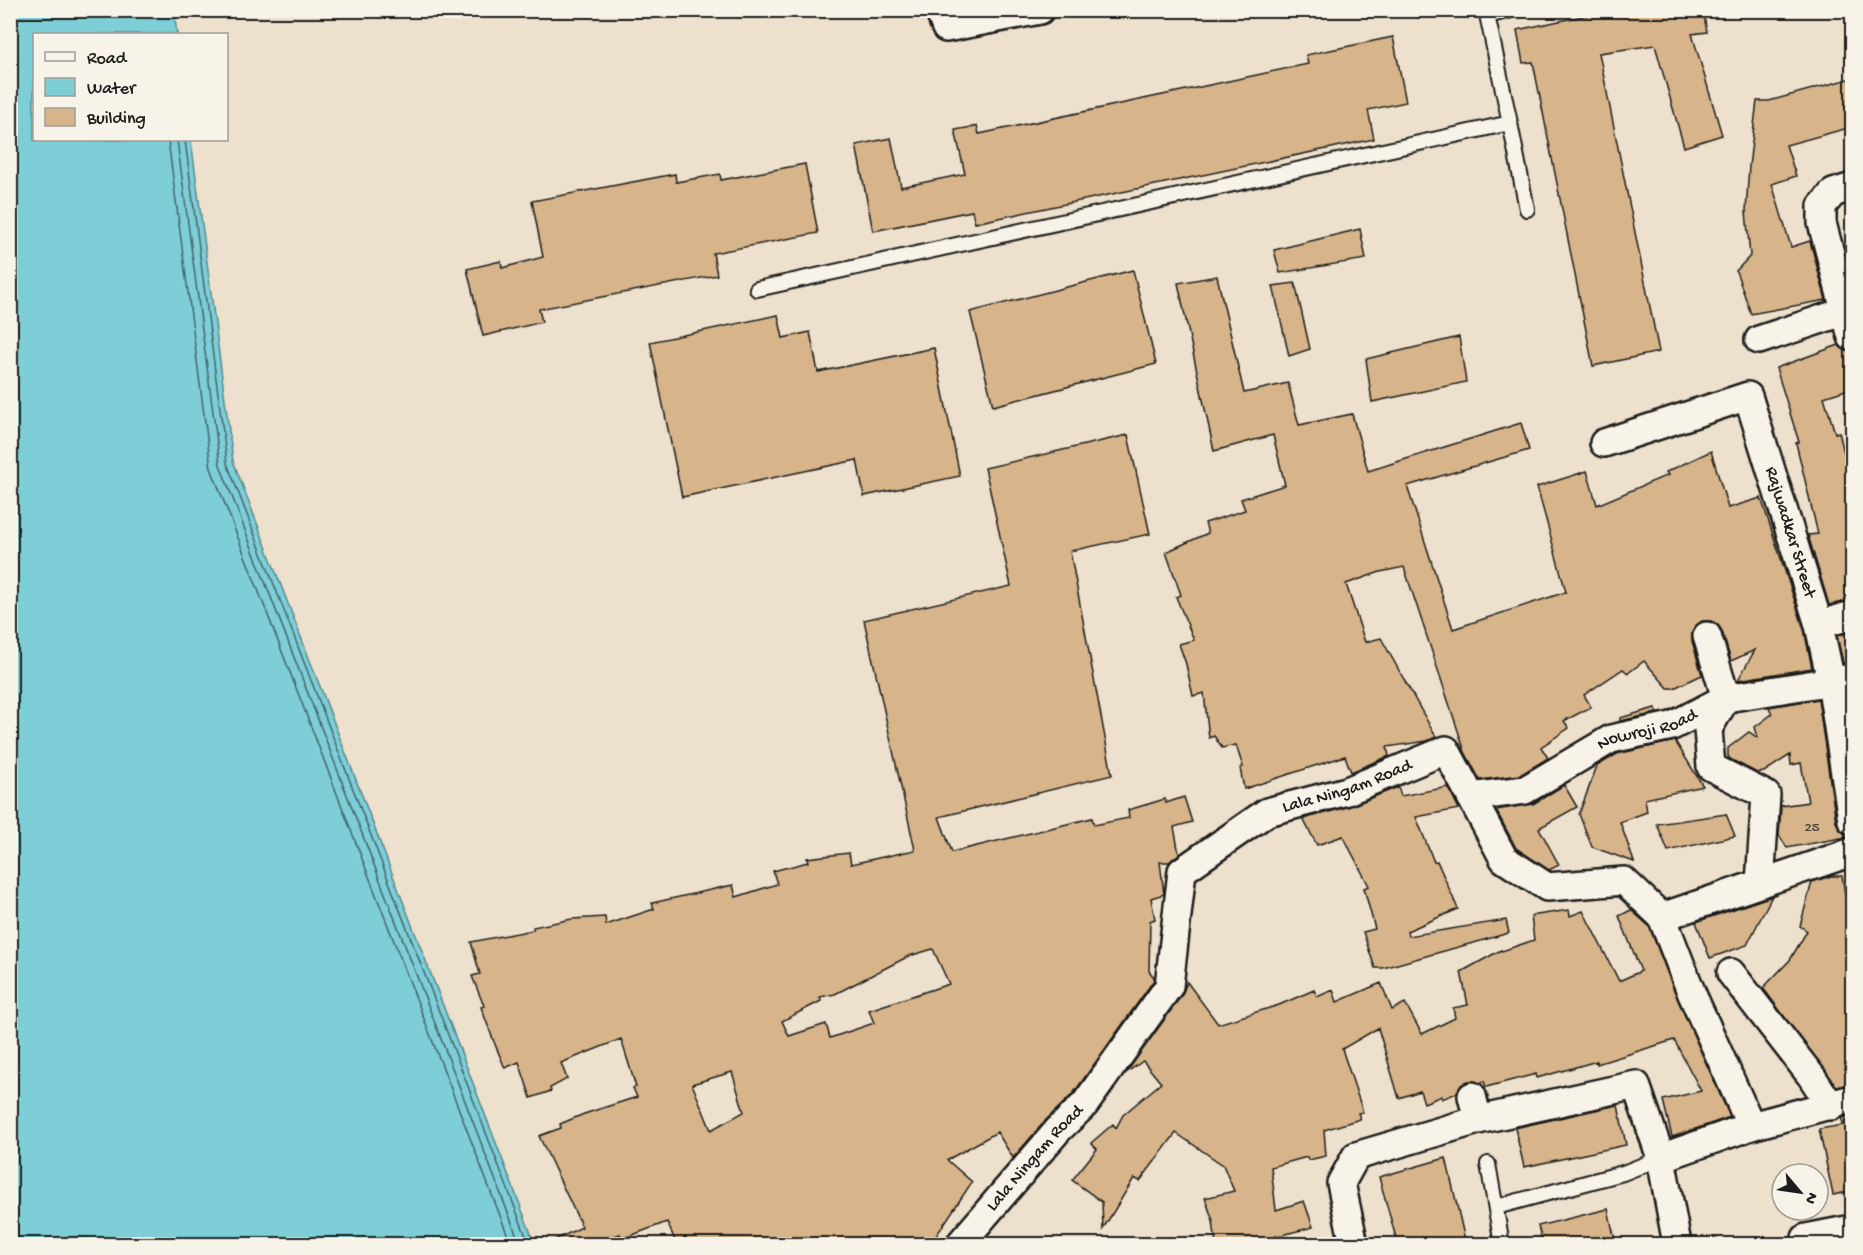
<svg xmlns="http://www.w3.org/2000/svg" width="1863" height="1255" font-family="'Gochi Hand',sans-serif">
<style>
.water{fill:#7eced7;stroke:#57878c;stroke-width:1.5}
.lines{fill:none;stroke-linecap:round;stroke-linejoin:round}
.shore{stroke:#436367;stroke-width:1.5}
.building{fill:#d7b489;stroke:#1c1c1c;stroke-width:1.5;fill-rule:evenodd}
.service-casing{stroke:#1c1c1c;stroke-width:18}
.minor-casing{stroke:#1c1c1c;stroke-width:32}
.service{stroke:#f7f3e8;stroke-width:14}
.minor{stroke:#f7f3e8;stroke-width:27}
.labels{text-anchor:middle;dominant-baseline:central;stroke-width:4.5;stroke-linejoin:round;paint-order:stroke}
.number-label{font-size:15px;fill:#4b4237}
.street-label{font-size:18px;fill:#1c1c1c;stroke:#f7f3e8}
</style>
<rect width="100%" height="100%" fill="#ede0cc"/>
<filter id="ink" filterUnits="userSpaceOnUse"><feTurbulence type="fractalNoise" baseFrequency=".0167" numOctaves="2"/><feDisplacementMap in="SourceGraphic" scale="12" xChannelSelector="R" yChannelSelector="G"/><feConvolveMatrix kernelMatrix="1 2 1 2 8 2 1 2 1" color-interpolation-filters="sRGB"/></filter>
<g filter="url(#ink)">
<path class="water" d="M10,11H174L177,34H34V140H191L233,461L535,1244H11Z"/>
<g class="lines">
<path class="shore" d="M168,140L211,468L511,1244
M177,140L220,465L520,1244
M185,140L227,463L529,1244"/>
</g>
<path class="building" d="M1611,10H1703L1707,32L1692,34L1722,135L1684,147L1655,45L1599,53L1659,352L1593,366L1533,62L1523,63L1517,30Z
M1393,37L1406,102L1368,110L1374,139L975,223L972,211L873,231L856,145L891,138L901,187L965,174L955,130L977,126L979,134L1308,64L1306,55Z
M1852,78V127L1786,145L1796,176L1772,184L1791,247L1810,241L1826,300L1751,314L1736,271L1750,256L1746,211L1749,166L1757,101H1769Z
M805,164L818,233L713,253L717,275L539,309L542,322L483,336L467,269L501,261L502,268L543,257L532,201L675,174L676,182L720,174L721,180Z
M1360,229L1366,259L1280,273L1274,250Z
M1133,270L1156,364L993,406L970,312Z
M1217,276L1244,393L1288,383L1299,425L1352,414L1368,471L1521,423L1529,450L1407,486L1453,629L1566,592L1537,487L1587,471L1597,505L1668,475L1666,472L1711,451L1728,508L1761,498L1804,629L1812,668L1738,680L1755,650L1731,661L1722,631L1718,625L1711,621H1702L1695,626L1692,633V641L1702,675L1674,688H1668L1644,661L1628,673L1623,669L1584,695L1591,707L1564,721L1569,728L1541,747L1548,758L1520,775L1480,780L1465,752L1404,567L1380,572L1346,584L1365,642L1381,638L1436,737L1427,741L1387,747L1389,756L1351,772L1345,756L1244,789L1240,768L1243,767L1236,745L1222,748L1214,736L1209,738L1204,693L1193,696L1186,664L1179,644L1194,640L1176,597L1181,595L1166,552L1208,533L1205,523L1245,510L1241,499L1285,485L1273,435L1214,451L1178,283Z
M1295,283L1310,349L1289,356L1273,286Z
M778,315L783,338L810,332L818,372L934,348L960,476L864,496L857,460L682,497L650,342Z
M1459,337L1466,382L1372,402L1366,359Z
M1839,345L1841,348L1851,352L1852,388L1824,397L1835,433L1839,432L1848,469L1852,468V511L1845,513L1852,542V600L1829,605L1808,535L1818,534L1796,443L1799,442L1776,368Z
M1128,435L1150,534L1070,551L1112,775L939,817L952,852L1092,818L1094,825L1129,818L1128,810L1165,799L1166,803L1184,797L1192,822L1174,827L1179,854L1169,862H1160L1164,894L1151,898L1155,919L1150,921L1149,971L1154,977V980L1073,1094L1046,1120L1013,1158L997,1132L947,1160L972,1182L930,1245H677L667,1222L622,1239L620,1234L590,1245H544L582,1227L539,1136L561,1128L560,1124L584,1114L637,1097L633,1088L636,1087L621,1039L561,1063L567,1079L550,1088L551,1091L531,1098L519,1062L505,1068L494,1042L481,1007L484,1006L472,976L480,974L471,942L533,930V927L572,919L605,917L606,925L654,909L652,903L733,885L736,897L777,884L773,871L808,862L807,858L849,853L851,864L915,850L864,620L1011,586L985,468ZM933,949L949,984L869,1010L874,1023L830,1038L826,1024L789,1036L782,1021L821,1001L820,997L835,994L909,956ZM732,1072L744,1112L711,1130L692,1084Z
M1852,631V663H1843L1837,636Z
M1818,699L1836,822L1840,830L1846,834L1852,836L1787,848L1779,835L1781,806L1808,802L1801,763L1791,765L1790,755L1764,772L1757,773L1730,759L1728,756V748L1749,732L1758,738L1755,727L1772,714L1769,707Z
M1655,708L1657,713L1620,721V718Z
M1675,741L1703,786L1645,799L1647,812L1620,822L1634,862L1592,847L1579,814L1597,766L1617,754Z
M1564,785L1577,807L1539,828L1559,865L1549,870L1516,848L1496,810L1533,804Z
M1398,787L1401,796L1448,787L1459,809L1416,817L1434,862L1437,861L1458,909L1407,931L1408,936L1506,920L1509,933L1383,968H1375L1363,932L1375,929L1364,888L1369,886L1343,836L1317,845L1303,819L1351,806Z
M1726,814L1735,836L1668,851L1657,824Z
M1831,876H1842L1851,930L1852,931V1084L1837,1087L1763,988L1790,960L1807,931L1800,926L1812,882Z
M1772,896L1747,945L1710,958L1696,922Z
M1569,910L1570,916L1583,911L1619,981L1641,971L1619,916L1631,910L1649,926L1678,1000L1730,1117L1672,1137L1663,1100L1701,1091L1674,1040L1597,1064V1061L1537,1078L1536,1074L1486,1087L1484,1081L1480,1083L1468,1081L1461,1085L1457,1093L1442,1099V1096L1424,1103L1420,1091L1399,1098L1378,1028L1342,1049L1363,1112L1358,1113L1360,1119L1324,1130L1326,1156L1308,1160L1307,1157L1271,1167L1276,1210L1304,1201L1313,1227L1266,1239L1268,1245H1216L1213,1221L1205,1198L1234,1191L1223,1165L1176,1133L1140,1181L1134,1178L1103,1229L1102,1202L1072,1180L1097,1149L1091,1143L1113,1124L1116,1128L1123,1115L1161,1083L1143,1061L1126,1073L1182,995L1187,982L1218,1024L1279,1005L1314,990L1317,997L1333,990L1337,1002L1381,983L1392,1010L1405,1003L1422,1034L1455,1018L1453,1008L1468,1005L1461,972L1501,950L1502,951L1534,940L1531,916Z
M1618,1105L1626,1145L1524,1167L1515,1128Z
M1852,1115V1191L1833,1195L1819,1129L1844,1125L1841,1118Z
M1446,1158L1465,1240L1445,1245H1398L1379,1177Z
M1608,1209L1616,1245H1543L1538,1226Z"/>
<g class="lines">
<g class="service-casing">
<path id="service" d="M1487,16L1511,10
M1510,123L1527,209
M757,289L1510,123L1486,10
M1488,1164L1502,1244
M1496,1207L1623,1173L1661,1158"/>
</g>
<g class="minor-casing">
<g id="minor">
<path d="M939,10L946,28L1040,10"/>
<path d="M1852,187L1833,193L1822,206V223L1852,337"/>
<path d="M1759,340L1852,309"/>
<path id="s1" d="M1604,443L1748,396L1819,625L1831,681L1852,820"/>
<path d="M1819,625L1852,615"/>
<path d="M1707,636L1726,698L1708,729L1711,767L1766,795L1760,883"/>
<path id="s2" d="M1471,797L1525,790L1611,739L1672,726L1726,698L1852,678"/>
<path d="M1662,917L1852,852"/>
<path d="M1731,973L1812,1077L1831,1106"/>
<path d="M1472,1096L1478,1120"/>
<path d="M1661,1158L1751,1126L1852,1099"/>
<path id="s3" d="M960,1244L1058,1130L1085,1104L1169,986L1182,871L1267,812L1347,791L1446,750L1504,859L1547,887L1624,881L1662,917L1692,994L1751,1126"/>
<path d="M1354,1244L1341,1183L1356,1156L1478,1120L1636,1085L1661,1158L1677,1244"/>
<path d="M1808,1244L1806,1238L1852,1229"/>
</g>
</g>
<use href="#service" class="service"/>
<use href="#minor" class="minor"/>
</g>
</g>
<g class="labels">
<g class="number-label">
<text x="1812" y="828">25</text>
</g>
<g class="street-label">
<text stroke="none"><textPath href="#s1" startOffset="294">Rajwadkar Street</textPath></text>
<text stroke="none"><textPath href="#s2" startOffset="192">Nowroji Road</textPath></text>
<text stroke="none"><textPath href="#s3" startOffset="636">Lala Ningam Road</textPath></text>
<text stroke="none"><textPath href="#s3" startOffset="114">Lala Ningam Road</textPath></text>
</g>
</g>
<rect width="1863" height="1255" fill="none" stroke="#f7f3e8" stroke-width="36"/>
<rect x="18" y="18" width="1827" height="1219" fill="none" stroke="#1c1c1c" stroke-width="2" filter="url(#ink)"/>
<rect x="33" y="33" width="195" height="108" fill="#f7f3e8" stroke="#9f9d96" stroke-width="1.5"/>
<rect x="45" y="52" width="30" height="9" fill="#f7f3e8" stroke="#9f9d96" stroke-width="1.5"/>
<text x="87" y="63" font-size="18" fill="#1c1c1c">Road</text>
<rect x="45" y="78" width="30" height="18" fill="#7eced7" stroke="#9f9d96" stroke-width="1.5"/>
<text x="87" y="93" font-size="18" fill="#1c1c1c">Water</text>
<rect x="45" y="108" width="30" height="18" fill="#d7b489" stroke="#9f9d96" stroke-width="1.5"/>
<text x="87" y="123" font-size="18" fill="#1c1c1c">Building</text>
<g transform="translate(1800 1192) rotate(119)"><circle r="28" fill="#f7f3e8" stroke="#9f9d96" stroke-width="1.5"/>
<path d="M0-4.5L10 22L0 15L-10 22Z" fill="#1c1c1c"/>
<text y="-9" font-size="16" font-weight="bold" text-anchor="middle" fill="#1c1c1c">N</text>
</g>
</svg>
